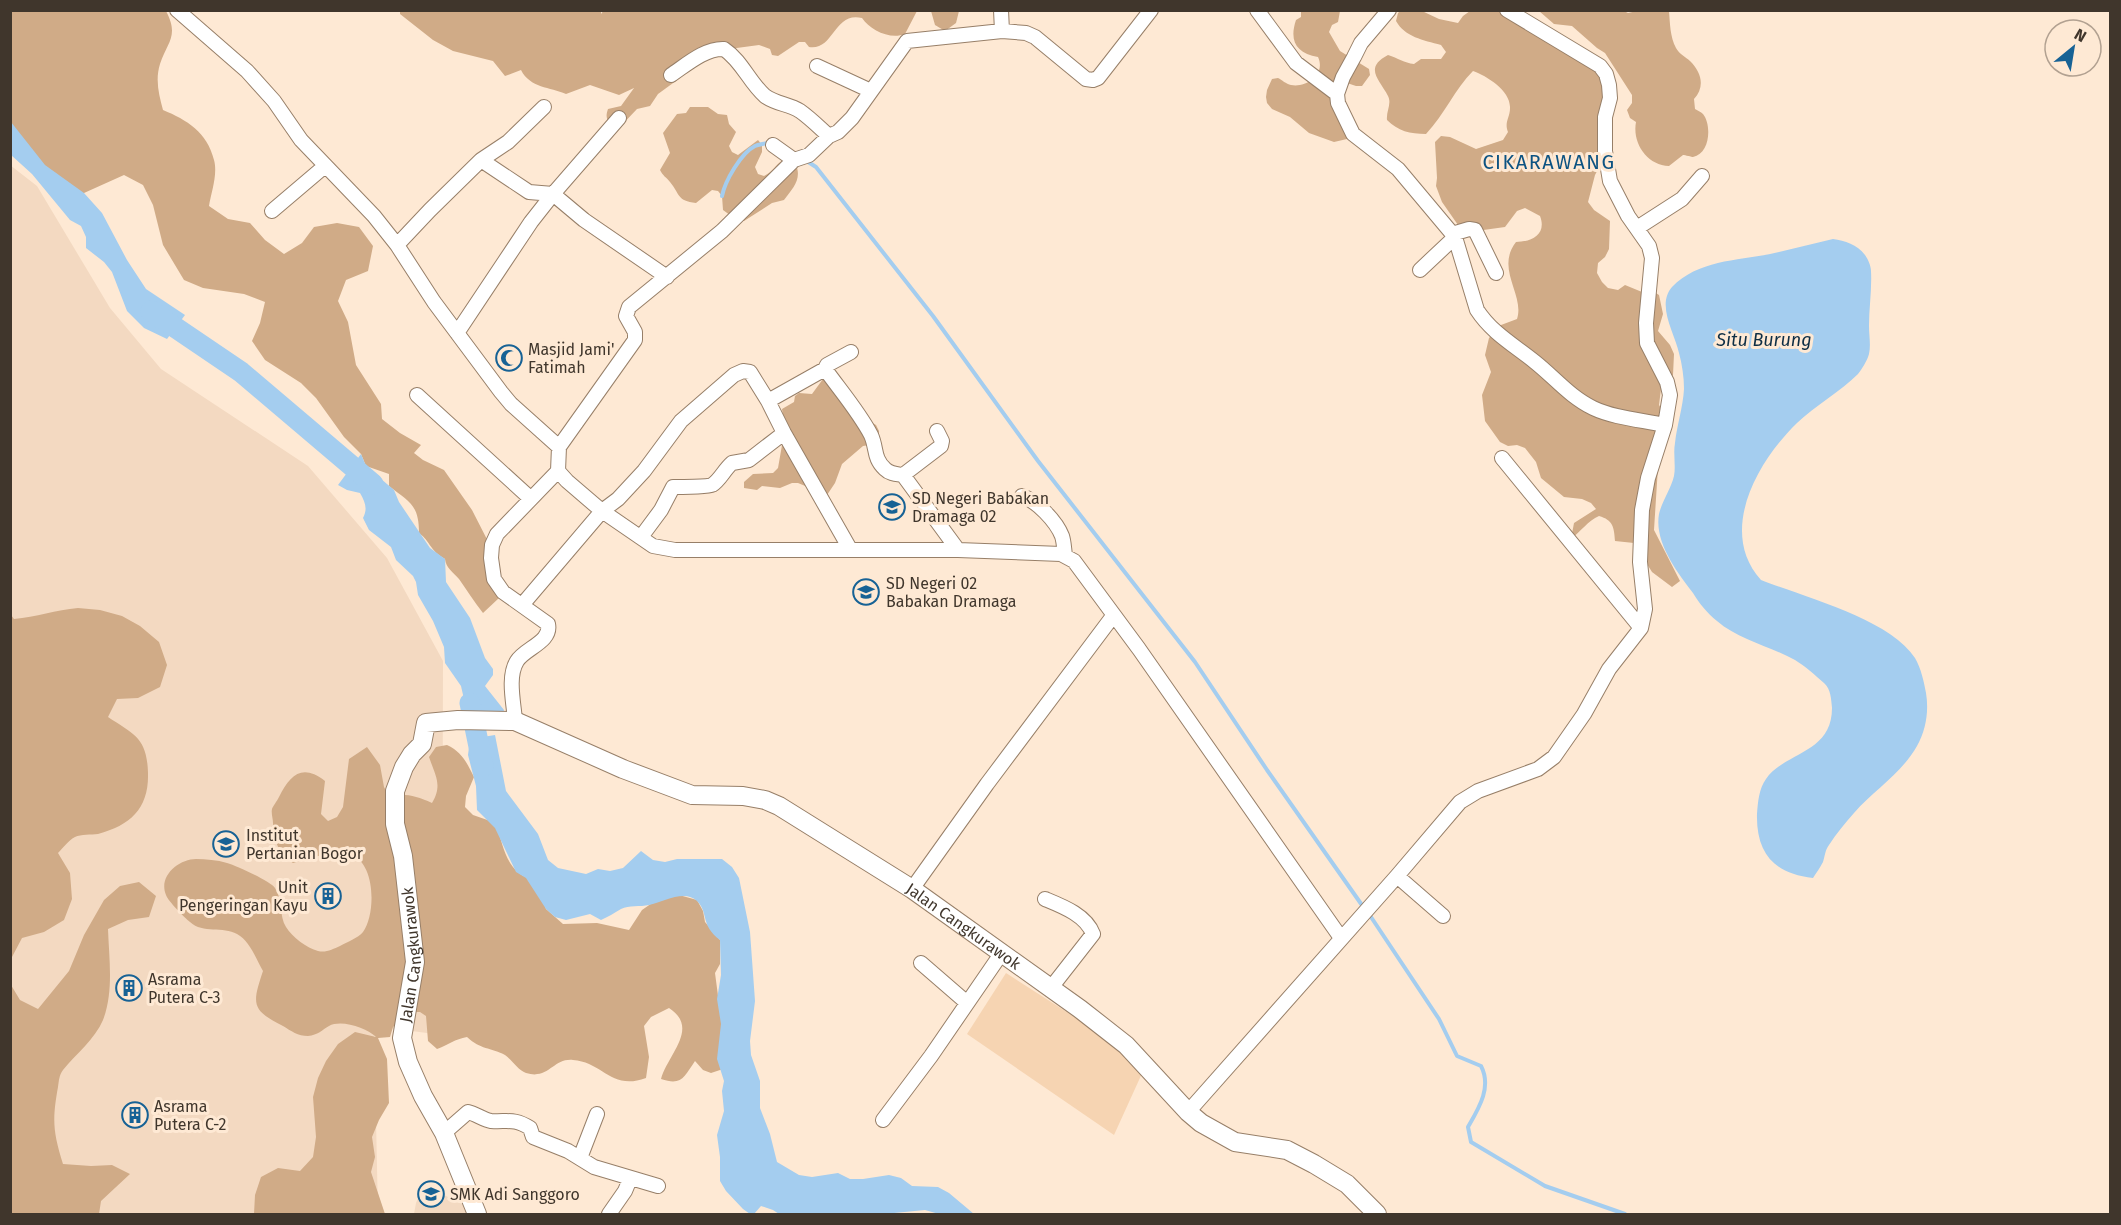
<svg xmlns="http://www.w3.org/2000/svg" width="2121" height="1225" font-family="'Fira Sans',sans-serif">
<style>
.built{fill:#f3d9c1}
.green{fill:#f6d4b2}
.forest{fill:#d0ab87}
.water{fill:#a4cdef}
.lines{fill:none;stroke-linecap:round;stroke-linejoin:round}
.stream{stroke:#a4cdef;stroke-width:4}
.river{stroke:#a4cdef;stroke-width:21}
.minor-casing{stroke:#977f68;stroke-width:16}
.tertiary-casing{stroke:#977f68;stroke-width:20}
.minor{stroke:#fff;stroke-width:14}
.tertiary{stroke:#fff;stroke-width:18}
.labels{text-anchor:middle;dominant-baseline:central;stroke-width:6;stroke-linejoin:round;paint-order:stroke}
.poi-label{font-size:16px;fill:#40362c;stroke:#fee9d4;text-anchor:start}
.street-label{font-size:16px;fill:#40362c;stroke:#fee9d4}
.water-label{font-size:18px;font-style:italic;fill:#0e2e45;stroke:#fee9d4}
.quarter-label{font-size:20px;letter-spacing:1.5px;fill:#0d5382;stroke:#fee9d4}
</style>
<rect width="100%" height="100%" fill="#fee9d4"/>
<path class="built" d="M10,165L37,186L110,308L161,369L308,466L387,558L443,661L442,1035L374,1026L378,1214H11Z
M424,1185L464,1205L468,1214H414L416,1203Z"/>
<path class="green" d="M1006,973L1112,1041L1144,1069L1114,1135L967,1034Z"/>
<path class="forest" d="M400,10L601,11V14L604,10L917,11L905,34C890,40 870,30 862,18C834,11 834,51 809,47L805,42H799L778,56L772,55L770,49L759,45L707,52L691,61L680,78L658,94L650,106L637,109L618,129C609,123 604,120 608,109L621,106L634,88L619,95L590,85L566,94C550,87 530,88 521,70L505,76L493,61L453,51L433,40L400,14Z
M1401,10L1422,11L1439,19L1458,23L1463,16L1470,11H1512L1601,75L1605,83L1604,158L1595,175L1588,202L1594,210L1610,221L1609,249L1605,257L1598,263L1597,273L1602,282L1608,288L1618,290L1625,285L1642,292L1651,290L1659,295L1663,314L1658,331L1670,345L1674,354L1673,375L1661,389L1659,405L1670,421L1658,467L1654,530L1680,581L1672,587L1652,572L1634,543L1615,541C1614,527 1613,520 1599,516C1588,521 1581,531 1571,539L1574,523L1596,509L1591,503L1582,499L1564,497L1541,478L1536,462L1525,448L1517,445L1508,446L1500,442L1485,421L1482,395L1491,372L1485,355L1489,338L1501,325L1517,319C1525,295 1495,269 1516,242C1532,242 1547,234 1540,216L1525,208L1517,211L1505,227L1469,232L1455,237L1458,225L1442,202L1436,186L1437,178L1435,142L1441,136L1450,137L1476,149L1503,140L1508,132C1504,122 1510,118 1510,108C1511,91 1487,76 1473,71C1455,89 1444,115 1426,134C1410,134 1398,131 1387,120C1386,111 1392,104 1388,96C1380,80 1363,68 1388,55C1398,58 1404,63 1414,64L1421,59H1441L1446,52L1441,45C1423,40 1405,37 1396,21L1398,13Z
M11,11H166C179,36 168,41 160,64C155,80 159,95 163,110C187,120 207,132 214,160C218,174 211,193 209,206L228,219L250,223L265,240L284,254L302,243L314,227L337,223L359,227L373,246L368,271L346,280L338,301L348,322L356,365L381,404L382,419L400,433L421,445L414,453L423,460L444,470L472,510L496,557L499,598L483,613C474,602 467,590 459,579C453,572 446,568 445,559C429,550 431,542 419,533C419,504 409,502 389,486V474L366,466L361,454L344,437L316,398L301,383L265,360L252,341L260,323L265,302L244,294L203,288L184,280L163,245L153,205L143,185L124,175L84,193H70L11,140Z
M931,11H959L956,23L945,31L935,25Z
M1301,11H1340L1338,22L1332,25L1329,32L1340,51L1369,69L1370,75L1362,86H1356L1344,82L1335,89C1347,109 1359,116 1347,139L1334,142L1309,133L1290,117L1272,109L1267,103L1266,97L1267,90L1272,79L1278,78C1282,80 1286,84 1291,85C1307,88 1326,74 1318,57C1296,53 1289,41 1296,20L1301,17Z
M1624,11L1628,13L1637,11H1669C1670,23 1670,37 1676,48C1679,54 1686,57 1690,61C1702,73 1705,87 1694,99L1695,109C1697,110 1701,112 1703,114C1712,125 1710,154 1693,157C1692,157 1685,155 1683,155L1669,166C1647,165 1632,143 1636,122L1630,118L1627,110L1632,103V95L1605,53L1597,48L1572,26L1554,24L1539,11Z
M690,107H708L718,114L727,115L729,124L736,132L729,146L732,152L738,155L758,140L762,145V152L755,167L758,174L764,176C773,172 775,165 783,160L795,163C803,178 793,188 784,200L772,203L744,221H738L723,210L722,196L718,191L712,190L696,203C677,201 680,194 670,182C666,177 663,176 660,170L670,153L663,133L677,114L686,113Z
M829,378L864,418L876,425L879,431V438L877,444L863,446L842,464L835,483L827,495L798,483H792L780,488L762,486L757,490L744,488V482L753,474L773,473L778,468L785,428L782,409L794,402L795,396L799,393L812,394L823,379Z
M78,608L100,610L122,616L140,626L159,642L167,665L160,687L138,698L117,699L108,717C135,735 147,738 148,773C149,808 131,825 98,834C91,835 81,834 75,837C69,840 63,848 58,853L70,873L72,899L64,920L44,932L22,938L12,957L11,965V615L14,619C36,617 56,610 78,608Z
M447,745C462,752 467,763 474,777L466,796L465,807L473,815L496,823C504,849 507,875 536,880L546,909L563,924L597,923L629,930L642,910L668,892L697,900L703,911L705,922L720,940V964L715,973L720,1011L727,1018L726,1068L711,1073L703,1070L695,1061C684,1077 682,1086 661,1079C668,1054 700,1028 669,1008L651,1017L644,1026L649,1057L646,1078C611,1091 603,1062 573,1060C553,1058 549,1080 526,1073C518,1070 512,1060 505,1055C490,1047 481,1050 467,1037C455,1039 448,1045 437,1049L428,1041L426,1016L420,1012H409L393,1027L390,1037L378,1038L387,1059L389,1103L379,1120L372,1137L375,1157L371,1172L385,1214H254L255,1195L261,1177L278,1168L300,1171L313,1157L316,1137L313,1097L318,1078L326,1061L338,1044L355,1032L376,1037C367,1028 341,1019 329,1026C322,1030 318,1035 308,1036C298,1036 291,1031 283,1026C251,1010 252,1004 263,971C256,959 250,941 237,934C223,926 203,934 190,922C185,918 168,901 166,895C158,876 179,859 196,859C206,859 217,860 227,863C237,866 270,881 275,888C283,900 279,916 286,927C292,937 307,948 318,951C326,953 333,949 340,946C347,942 358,938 363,932C376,915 376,861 350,855C334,851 308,858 293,863C278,853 274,841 273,823C273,819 271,813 272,809C273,806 277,801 279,797C290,775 302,763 325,781L321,814L328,821L337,817L343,807L349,759L367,747L380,765L384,787L389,796C406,793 416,796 432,803C443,785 435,775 429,757L436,747Z
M139,882L156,896L149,917L128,920L108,929C109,959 114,991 103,1020C95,1039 76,1054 63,1070C59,1075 59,1081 58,1087C52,1120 53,1132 63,1164L91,1166L112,1165L130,1174L101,1201L99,1214H11V985L20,1000L38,1009L69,971L84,935L104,900L120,886Z"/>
<path class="water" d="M11,122L45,165L84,193L102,213L127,260L146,289L185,315L167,339L144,328L127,311L112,272L104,262L86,248V237L81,226L70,220L32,174L11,155Z
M1833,239C1845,241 1857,244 1865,255C1868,259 1871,266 1871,271C1872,290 1869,308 1869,326C1869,335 1871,345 1869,354C1867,361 1862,369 1858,374C1841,391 1815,406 1797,423C1758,461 1717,531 1761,580C1804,597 1890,619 1915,658C1921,668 1924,682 1926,693C1929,711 1926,730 1917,746C1902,773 1874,790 1854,813C1845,823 1836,834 1829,845C1825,850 1825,856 1823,862C1820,868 1816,873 1813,878C1774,874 1756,853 1757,814C1758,801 1759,789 1766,779C1784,752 1832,754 1832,708C1831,699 1831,689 1824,683C1815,675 1805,666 1795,660C1770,646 1739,640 1717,621C1707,613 1699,603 1693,593C1677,572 1654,542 1659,514C1662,501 1671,489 1674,476C1676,465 1673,454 1675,443C1677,425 1683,407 1684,389C1684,377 1682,364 1679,353C1675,334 1656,305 1672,287C1700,258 1743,261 1779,252C1797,248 1815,243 1833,239Z
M361,454L366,466L394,490L399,502L430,548L445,559L446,582L470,618L485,658L493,669V675L485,686L504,710L502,719L468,717L461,686L445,663L444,647L433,621L418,595L416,582L413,576L396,560L391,547L369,530L363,518C368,508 365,502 360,493L347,490L338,485Z
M495,735L506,791L538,834L548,860L558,868L586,874L598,869L610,871L623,868L641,851L653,860L665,862L677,859H722L732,867L739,878L750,932L755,1001L750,1041L751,1055L760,1081V1108L770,1134L777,1162L799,1175L812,1177L838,1173L850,1179H863L889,1175L901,1178L912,1186L938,1187L949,1193L974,1214H939L925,1210L884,1214H779L773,1210L761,1206L754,1214H750L743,1209L726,1191L720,1181V1157L717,1135L724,1111L722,1091L724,1081L717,1059L721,1024L717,999L721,975L720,940C700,925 709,913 697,901C685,889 663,902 649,905C640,907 629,905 621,909C614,913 608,917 601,920L590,914L566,920L555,917L546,909L526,878L516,872L495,828L477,810L476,786L468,755L470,739Z"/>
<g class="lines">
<path class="stream" d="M805,160L816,167L933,316L1038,461L1195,662L1267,770L1364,908
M722,196C725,181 741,153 755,146C759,144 765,144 770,142
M1369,914L1439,1019L1457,1056L1481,1066C1492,1087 1479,1108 1468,1127L1471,1142L1545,1186L1625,1214"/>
<path class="river" d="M151,311L241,372L373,484
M470,703L483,766"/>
<g class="minor-casing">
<path id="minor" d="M177,10L247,71L274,101L301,140L374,216L397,245L434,302L501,392L511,404L559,447L558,471L567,481L602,511L653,546L675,550H958L1061,554L1074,561L1139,649L1341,938
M1001,10L1002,31
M1257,10L1296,63L1337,94
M1389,10L1361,43L1354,57L1343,77L1337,94L1338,103L1353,134L1398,169L1455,237L1477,310C1492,333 1514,345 1535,362C1554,377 1570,397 1593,408C1614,418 1642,420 1665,425
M817,66L871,91
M671,75C686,65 705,48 724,49C742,61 749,82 765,96C776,104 789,104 800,111C810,118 820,128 829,136
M619,118L553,194L584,220L667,277
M773,145L794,160
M481,160L529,192L553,194
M272,211L325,166
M1637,228L1682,199L1702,176
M1452,234L1469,229L1475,230L1496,273
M397,245L430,210L481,160L508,142L544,107
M1420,270L1455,237
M457,333L531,222L553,194
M825,369C840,390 859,412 871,435C877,448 873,458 885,469C890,474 896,474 903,475L958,550
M417,395L530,498
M559,447L635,340V332L626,316L629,307L722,231L794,160L809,155L829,136L838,132L852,118L907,41L1002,31L1026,33L1035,37L1086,79L1093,80L1098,78L1151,10
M1502,458L1641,628
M903,475L941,446L942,441L937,431
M1022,496C1037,501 1056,521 1062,536C1064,542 1064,549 1065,555
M641,537L661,510L673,487C679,487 710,487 712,485C720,480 724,470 732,463L749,460L784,433
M850,549L784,433L768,401L825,369L827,365L851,352
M522,605L602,511L618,499L644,471L681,421L734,375L743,371L750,372L768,401
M515,721C514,704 507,677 517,661C525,648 552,642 548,624L503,592L494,579L491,558L492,545L497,534L558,471
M1397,876L1443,916
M912,889L987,784L1113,616
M1045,899C1062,906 1086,915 1093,934L1050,989
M921,963L966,1002
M1188,1112L1397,876L1460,802L1478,791L1538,769L1554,757L1584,714L1609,669L1641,628L1645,609L1640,562L1642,510L1648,478L1665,425L1670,395L1667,382L1647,343L1646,323L1652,258L1649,246L1628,216L1610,181L1605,151V117L1610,98L1609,85L1606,74L1600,66L1507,10
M883,1120L931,1056L1001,954
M444,1133L468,1112C476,1114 484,1120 491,1121C508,1122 514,1118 530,1128L533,1137L568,1151L594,1167L658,1186
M580,1158L597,1114
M609,1214L625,1191L630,1179"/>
</g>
<g class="tertiary-casing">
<g id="tertiary">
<path id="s1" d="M477,1214L444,1133L423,1096L408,1062L402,1038L415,962L403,856L395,824V791L404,767L412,754L422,744L426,723L458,720L515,721L623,769L692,795L743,796L765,800L779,806L912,889L1080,1009L1126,1045L1188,1112L1201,1123L1235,1142L1287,1150L1314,1164L1347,1184L1377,1214"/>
</g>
</g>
<use href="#minor" class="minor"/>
<use href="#tertiary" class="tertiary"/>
</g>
<defs>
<g id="mosque-ring" transform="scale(1.35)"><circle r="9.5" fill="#fee9d4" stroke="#176295" stroke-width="1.5"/><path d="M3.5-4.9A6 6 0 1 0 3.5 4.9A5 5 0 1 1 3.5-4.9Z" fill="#176295"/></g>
<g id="school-ring" transform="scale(1.35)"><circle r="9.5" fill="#fee9d4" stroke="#176295" stroke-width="1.5"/><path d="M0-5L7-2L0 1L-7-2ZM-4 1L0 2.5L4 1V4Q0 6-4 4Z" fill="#176295"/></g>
<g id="university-ring" transform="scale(1.35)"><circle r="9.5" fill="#fee9d4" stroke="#176295" stroke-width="1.5"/><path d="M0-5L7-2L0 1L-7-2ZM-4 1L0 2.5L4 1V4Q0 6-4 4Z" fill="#176295"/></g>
<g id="building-ring" transform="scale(1.35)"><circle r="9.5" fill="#fee9d4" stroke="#176295" stroke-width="1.5"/><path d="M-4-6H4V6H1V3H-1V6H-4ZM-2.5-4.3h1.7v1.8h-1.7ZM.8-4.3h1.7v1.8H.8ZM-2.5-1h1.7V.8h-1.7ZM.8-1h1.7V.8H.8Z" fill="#176295"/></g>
</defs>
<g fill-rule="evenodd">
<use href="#mosque-ring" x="509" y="358"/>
<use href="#school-ring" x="892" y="507"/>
<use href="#school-ring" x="866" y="592"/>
<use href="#university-ring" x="226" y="844"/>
<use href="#building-ring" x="328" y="896"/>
<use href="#building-ring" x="129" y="988"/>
<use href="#building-ring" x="135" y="1115"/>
<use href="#school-ring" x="431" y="1194"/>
</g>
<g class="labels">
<g class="poi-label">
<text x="528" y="349">Masjid Jami'<tspan x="528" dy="18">Fatimah</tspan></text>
<text x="912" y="498">SD Negeri Babakan<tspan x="912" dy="18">Dramaga 02</tspan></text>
<text x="886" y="583">SD Negeri 02<tspan x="886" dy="18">Babakan Dramaga</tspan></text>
<text x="246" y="835">Institut<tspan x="246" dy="18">Pertanian Bogor</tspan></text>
<text x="308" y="887" text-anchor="end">Unit<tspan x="308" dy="18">Pengeringan Kayu</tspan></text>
<text x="148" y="979">Asrama<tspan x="148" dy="18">Putera C-3</tspan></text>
<text x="154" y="1106">Asrama<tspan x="154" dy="18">Putera C-2</tspan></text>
<text x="450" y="1194">SMK Adi Sanggoro</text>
</g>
<g class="street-label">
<text stroke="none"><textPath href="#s1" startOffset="1108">Jalan Cangkurawok</textPath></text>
<text stroke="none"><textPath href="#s1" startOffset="276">Jalan Cangkurawok</textPath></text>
</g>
<g class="water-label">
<text x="1764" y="340">Situ Burung</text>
</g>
<g class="quarter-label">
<text x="1549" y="162">CIKARAWANG</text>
</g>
</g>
<rect width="2121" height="1225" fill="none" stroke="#40362c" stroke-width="24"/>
<g transform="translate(2073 48) rotate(30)"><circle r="28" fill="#fee9d4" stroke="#b2a191" stroke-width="1.5"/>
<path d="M0-4.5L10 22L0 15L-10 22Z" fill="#176295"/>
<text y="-9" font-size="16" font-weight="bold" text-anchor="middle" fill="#40362c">N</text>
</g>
</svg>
